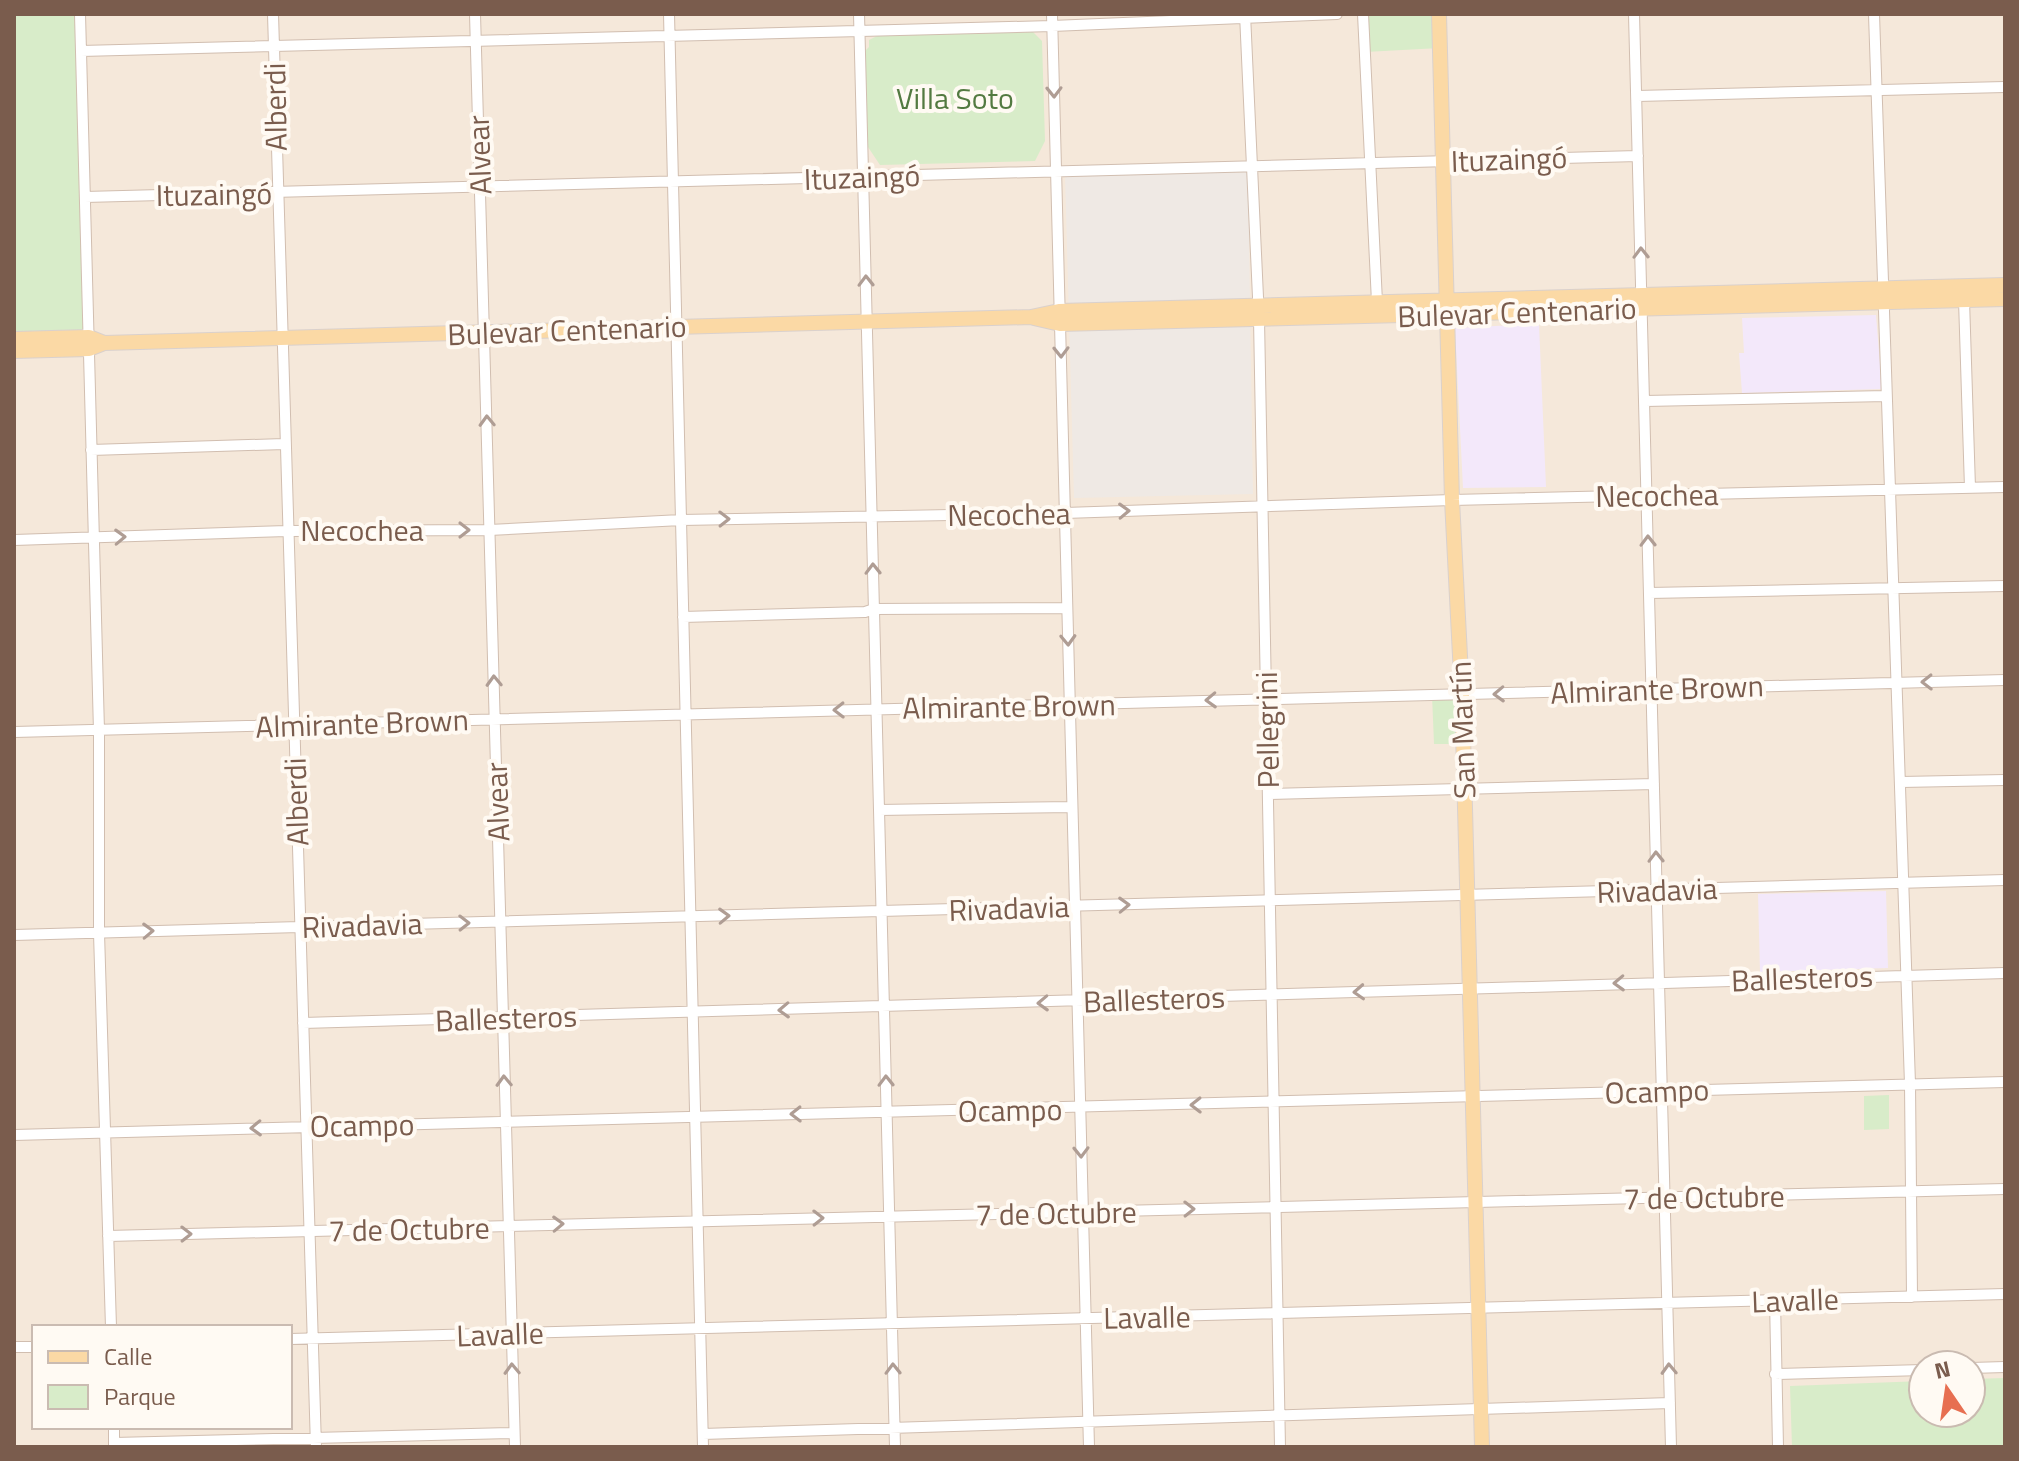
<svg xmlns="http://www.w3.org/2000/svg" width="2019" height="1461" font-family="'Titillium Web',sans-serif">
<style>
.residential{fill:#f5e8da;fill-rule:evenodd}
.industrial{fill:#efe9e4}
.education{fill:#f3e8fa}
.green{fill:#d8ecc9}
.lines{fill:none;stroke-linecap:round;stroke-linejoin:round}
.minor-casing{stroke:#d1beb0;stroke-width:12}
.major-casing{stroke:#dad1cd;stroke-width:16}
.minor{stroke:#fff;stroke-width:10}
.major{stroke:#fbd9a5;stroke-width:14}
.oneway{stroke:#af9d94}
.labels{text-anchor:middle;dominant-baseline:central;stroke-width:8;stroke-linejoin:round;paint-order:stroke}
.park-label{font-size:30px;fill:#537a41;stroke:#fffaf3}
.street-label{font-size:30px;fill:#7a5c4d;stroke:#fffaf3}
</style>
<rect width="100%" height="100%" fill="#fdf6ec"/>
<path class="residential" d="M14,14H2005V1447H14ZM34,1327H290V1427H34ZM1923,1365H1971V1413H1923Z"/>
<path class="industrial" d="M1248,172L1253,494L1074,498L1065,176Z"/>
<path class="education" d="M1876,315L1882,389L1742,393L1739,353H1744L1742,318Z
M1539,324L1546,487L1463,488L1455,328Z
M1886,891L1888,968L1760,972L1758,894Z"/>
<path class="green" d="M14,14H80L89,337L14,339Z
M1363,14H1439L1440,48L1365,52Z
M1033,32L1042,41L1045,141L1035,161L880,165L868,147L865,51L869,47V40L877,36Z
M1432,695H1462L1463,744H1434Z
M1889,1095V1129L1864,1130V1096Z
M2005,1378V1447H1792L1790,1386L1923,1381V1413H1971V1379Z"/>
<g class="lines">
<g class="minor-casing">
<path id="minor" d="M80,14L99,731V933L111,1327
M273,14L316,1447
M475,14L515,1447
M669,14L703,1447
M859,14L895,1447
M1052,14L1089,1447
M1245,14L1259,319L1280,1447
M1363,14L1377,302
M1634,14L1671,1447
M1874,14L1910,1084L1912,1297
M81,51L1052,26L1337,14
M1637,96L2005,87
M85,197L1638,156
M1964,300L1970,488
M1645,401L1886,396
M91,450L284,444
M14,540L287,531L489,530L681,520L1065,513L1452,500L2005,487
M1649,593L2005,586
M683,617L865,612L874,609L1067,608
M14,732L2005,680
M1901,782L2005,780
M1268,794L1654,784
M879,810L1072,807
M14,935L2005,880
M303,1023L2005,973
M14,1135L2005,1082
M108,1236L2005,1189
M1775,1300L1778,1447
M290,1339L2005,1294
M14,1347H34
M1971,1368L2005,1367
M1775,1374L1923,1370
M114,1427V1447
M703,1434L1670,1403
M114,1443L514,1433"/>
</g>
<g class="major-casing">
<path id="major" d="M1439,14L1452,500L1462,695L1482,1447
M1034,318L1060,324L2005,299
M14,339L89,337L104,343
M14,351L89,349L104,343L1031,317L1059,311L2005,285"/>
</g>
<use href="#minor" class="minor"/>
<use href="#major" class="major"/>
</g>
<defs><path id="oneway-chevron" d="M-2-3.5L2.5 0L-2 3.5" fill="none" stroke-width="1.6" stroke-linecap="round" stroke-linejoin="round" transform="scale(2)"/></defs>
<g class="oneway">
<use href="#oneway-chevron" transform="translate(1054 92) rotate(89)"/>
<use href="#oneway-chevron" transform="translate(1641 253) rotate(-91)"/>
<use href="#oneway-chevron" transform="translate(866 281) rotate(-91)"/>
<use href="#oneway-chevron" transform="translate(1061 352) rotate(89)"/>
<use href="#oneway-chevron" transform="translate(487 421) rotate(-92)"/>
<use href="#oneway-chevron" transform="translate(1124 511) rotate(-2)"/>
<use href="#oneway-chevron" transform="translate(724 519) rotate(-1)"/>
<use href="#oneway-chevron" transform="translate(464 530)"/>
<use href="#oneway-chevron" transform="translate(120 537) rotate(-2)"/>
<use href="#oneway-chevron" transform="translate(1648 541) rotate(-91)"/>
<use href="#oneway-chevron" transform="translate(873 569) rotate(-91)"/>
<use href="#oneway-chevron" transform="translate(1068 640) rotate(88)"/>
<use href="#oneway-chevron" transform="translate(494 681) rotate(-92)"/>
<use href="#oneway-chevron" transform="translate(1927 682) rotate(179)"/>
<use href="#oneway-chevron" transform="translate(1499 694) rotate(178)"/>
<use href="#oneway-chevron" transform="translate(1211 700) rotate(178)"/>
<use href="#oneway-chevron" transform="translate(839 710) rotate(179)"/>
<use href="#oneway-chevron" transform="translate(1656 857) rotate(-91)"/>
<use href="#oneway-chevron" transform="translate(1124 905) rotate(-2)"/>
<use href="#oneway-chevron" transform="translate(724 916) rotate(-2)"/>
<use href="#oneway-chevron" transform="translate(464 923) rotate(-1)"/>
<use href="#oneway-chevron" transform="translate(148 931) rotate(-2)"/>
<use href="#oneway-chevron" transform="translate(1619 983) rotate(178)"/>
<use href="#oneway-chevron" transform="translate(1359 992) rotate(177)"/>
<use href="#oneway-chevron" transform="translate(1043 1003) rotate(178)"/>
<use href="#oneway-chevron" transform="translate(784 1010) rotate(178)"/>
<use href="#oneway-chevron" transform="translate(504 1081) rotate(-92)"/>
<use href="#oneway-chevron" transform="translate(886 1081) rotate(-91)"/>
<use href="#oneway-chevron" transform="translate(1196 1105) rotate(179)"/>
<use href="#oneway-chevron" transform="translate(796 1114) rotate(179)"/>
<use href="#oneway-chevron" transform="translate(256 1128) rotate(178)"/>
<use href="#oneway-chevron" transform="translate(1081 1152) rotate(89)"/>
<use href="#oneway-chevron" transform="translate(1189 1209) rotate(-1)"/>
<use href="#oneway-chevron" transform="translate(818 1218) rotate(-1)"/>
<use href="#oneway-chevron" transform="translate(558 1224) rotate(-2)"/>
<use href="#oneway-chevron" transform="translate(186 1234) rotate(-1)"/>
<use href="#oneway-chevron" transform="translate(512 1369) rotate(-92)"/>
<use href="#oneway-chevron" transform="translate(893 1369) rotate(-91)"/>
<use href="#oneway-chevron" transform="translate(1669 1369) rotate(-92)"/>
</g>
<g class="labels">
<g class="park-label">
<text x="955" y="98">Villa Soto</text>
</g>
<g class="street-label">
<text transform="translate(275 107) rotate(-91)">Alberdi</text>
<text transform="translate(479 155) rotate(-92)">Alvear</text>
<text transform="translate(1509 159) rotate(-2)">Ituzaingó</text>
<text transform="translate(862 177) rotate(-2)">Ituzaingó</text>
<text transform="translate(214 194) rotate(-1)">Ituzaingó</text>
<text transform="translate(1517 312) rotate(-2)">Bulevar Centenario</text>
<text transform="translate(567 330) rotate(-2)">Bulevar Centenario</text>
<text transform="translate(1657 495) rotate(-1)">Necochea</text>
<text transform="translate(1009 514) rotate(-1)">Necochea</text>
<text x="362" y="530">Necochea</text>
<text transform="translate(1657 689) rotate(-2)">Almirante Brown</text>
<text transform="translate(1009 706) rotate(-1)">Almirante Brown</text>
<text transform="translate(362 723) rotate(-2)">Almirante Brown</text>
<text transform="translate(1267 730) rotate(-91)">Pellegrini</text>
<text transform="translate(1462 730) rotate(-92)">San Martín</text>
<text transform="translate(296 802) rotate(-92)">Alberdi</text>
<text transform="translate(497 802) rotate(-92)">Alvear</text>
<text transform="translate(1657 890) rotate(-2)">Rivadavia</text>
<text transform="translate(1009 908) rotate(-2)">Rivadavia</text>
<text transform="translate(362 925) rotate(-2)">Rivadavia</text>
<text transform="translate(1802 978) rotate(-2)">Ballesteros</text>
<text transform="translate(1154 999) rotate(-2)">Ballesteros</text>
<text transform="translate(506 1018) rotate(-2)">Ballesteros</text>
<text transform="translate(1657 1091) rotate(-2)">Ocampo</text>
<text transform="translate(1010 1110) rotate(-1)">Ocampo</text>
<text transform="translate(362 1125) rotate(-1)">Ocampo</text>
<text transform="translate(1704 1197) rotate(-1)">7 de Octubre</text>
<text transform="translate(1056 1213) rotate(-1)">7 de Octubre</text>
<text transform="translate(409 1229) rotate(-1)">7 de Octubre</text>
<text transform="translate(1795 1300) rotate(-2)">Lavalle</text>
<text transform="translate(1147 1317) rotate(-1)">Lavalle</text>
<text transform="translate(500 1334) rotate(-2)">Lavalle</text>
</g>
</g>
<rect width="2019" height="1461" fill="none" stroke="#7a5c4d" stroke-width="32"/>
<rect x="32" y="1325" width="260" height="104" fill="#fffaf3" stroke="#cabbb1" stroke-width="2"/>
<rect x="48" y="1351" width="40" height="12" fill="#fbd9a5" stroke="#cabbb1" stroke-width="2"/>
<text x="104" y="1365" font-size="24" fill="#7a5c4d">Calle</text>
<rect x="48" y="1385" width="40" height="24" fill="#d8ecc9" stroke="#cabbb1" stroke-width="2"/>
<text x="104" y="1405" font-size="24" fill="#7a5c4d">Parque</text>
<g transform="translate(1947 1389) rotate(347)"><circle r="38" fill="#fffaf3" stroke="#cabbb1" stroke-width="2"/>
<path d="M0-6L14 30L0 20L-14 30Z" fill="#e76f51"/>
<text y="-12" font-size="22" font-weight="bold" text-anchor="middle" fill="#7a5c4d">N</text>
</g>
</svg>
